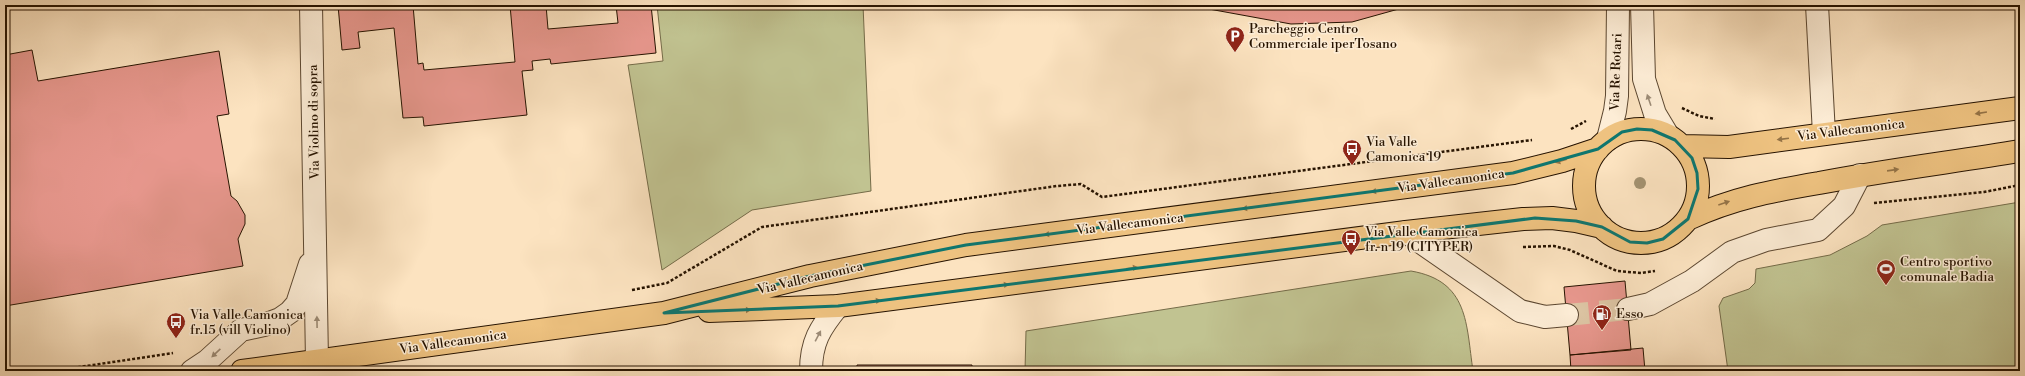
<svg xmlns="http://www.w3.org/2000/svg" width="2025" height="376" font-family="'Libre Bodoni',serif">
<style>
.green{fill:#c1c391;stroke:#746b48}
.building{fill:#e7978d;stroke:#261300}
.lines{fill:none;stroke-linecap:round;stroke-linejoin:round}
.minor-tunnel{stroke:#dcc4a3;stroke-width:22;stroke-dasharray:22 11;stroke-linecap:butt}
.minor-casing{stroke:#5c4730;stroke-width:24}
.major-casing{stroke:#261300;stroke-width:24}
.path{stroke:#261300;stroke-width:2.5;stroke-dasharray:3 2;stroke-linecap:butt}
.minor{stroke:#fdedd6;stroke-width:22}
.major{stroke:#eec280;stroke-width:22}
.tree{fill:#a49372}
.oneway{fill:#9c8b76}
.oneway2{fill:#947346}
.marked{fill:none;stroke:#0f766e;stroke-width:3;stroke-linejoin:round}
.labels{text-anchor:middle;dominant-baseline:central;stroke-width:3;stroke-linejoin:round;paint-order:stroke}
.poi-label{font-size:13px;fill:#261300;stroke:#fdedd6;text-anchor:start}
.street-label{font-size:13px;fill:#261300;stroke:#fdedd6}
</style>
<rect width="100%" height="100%" fill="#fce3c0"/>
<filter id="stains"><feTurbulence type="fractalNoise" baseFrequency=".005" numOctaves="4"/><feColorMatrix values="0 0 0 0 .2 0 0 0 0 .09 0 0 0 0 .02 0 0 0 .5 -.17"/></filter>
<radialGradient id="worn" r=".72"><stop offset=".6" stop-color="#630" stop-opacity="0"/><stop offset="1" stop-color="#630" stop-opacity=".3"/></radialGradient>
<path class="green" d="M657,5H863L871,191L752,210L662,270L628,65L663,61Z
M2020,202V371H1728L1719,306L1723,298L1749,289L1755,283L1756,269L1830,255L1867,236L1882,225Z
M1411,271C1469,281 1466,324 1473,371H1025L1026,331Z"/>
<path class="building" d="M338,5H413L418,64L423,63L424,70L515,62L510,5H546L548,29L618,23L616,5H651L656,53L551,64L550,59L532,61L533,70L522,71L527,115L424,126L423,117L403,118L394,28L358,32L360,48L342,50Z
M1187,5H1413L1352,22L1291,24Z
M32,50L38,81L219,51L229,114L217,116L231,196L237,201L245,215V224L238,239L243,266L5,306V55Z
M1625,281L1631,350L1570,355L1564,287Z
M1643,348L1645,371H1571L1570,355Z
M857,365H972V371H857Z"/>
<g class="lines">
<path class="minor-tunnel" d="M1567,315L1628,309"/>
<g class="minor-casing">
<path id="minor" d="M311,5L317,361
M1642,5L1644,79L1655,114L1667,134
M1817,5L1824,134
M1608,139L1615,111L1617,96L1618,5
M1406,232L1520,311L1545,317L1567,315
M1628,309L1650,304L1692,281L1732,252L1766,240L1818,230L1844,206L1860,175
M192,371L207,361L241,330L264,325L280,319L290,312L297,304L310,264
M811,371C811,342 820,328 838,306"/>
</g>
<g class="major-casing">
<path id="major" d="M1584 186a57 57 0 1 1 114 0a57 57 0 1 1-114 0Z
M1682,146L1729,147L2020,108
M1688,219C1733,198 1772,191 1819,183C1886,170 1953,162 2020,151
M709,311L838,306L1406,232L1523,219L1552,218L1576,221L1602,227
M242,371L664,313L810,276L966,245L1513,173L1562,161L1598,149"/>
</g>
<path class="path" d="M1682,108L1699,116L1715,119
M1571,129L1586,121
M1874,203L1984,192L2020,185
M1523,247L1554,246L1570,250L1617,271L1641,273L1655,271
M632,290L667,283L762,227L1057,186L1081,184L1102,197L1532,140
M53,371L173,353"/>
<use href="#minor" class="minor"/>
<use href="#major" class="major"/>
</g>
<circle class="tree" cx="1640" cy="183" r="6"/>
<defs><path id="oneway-solid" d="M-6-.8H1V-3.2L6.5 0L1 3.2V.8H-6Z"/></defs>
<g class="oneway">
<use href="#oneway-solid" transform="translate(1649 100) rotate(-109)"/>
<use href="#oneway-solid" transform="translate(317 322) rotate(-91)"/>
<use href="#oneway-solid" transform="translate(818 336) rotate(-62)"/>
<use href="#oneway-solid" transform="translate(216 353) rotate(137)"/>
</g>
<g class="oneway2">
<use href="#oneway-solid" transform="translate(1981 113) rotate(171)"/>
<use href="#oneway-solid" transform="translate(1783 139) rotate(173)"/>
<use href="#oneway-solid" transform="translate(1561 161) rotate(164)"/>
<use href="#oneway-solid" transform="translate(1893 170) rotate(-8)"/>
<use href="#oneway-solid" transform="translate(1377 191) rotate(172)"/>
<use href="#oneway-solid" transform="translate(1724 203) rotate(-19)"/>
<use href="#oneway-solid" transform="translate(1248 208) rotate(172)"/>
<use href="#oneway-solid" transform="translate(1050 234) rotate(173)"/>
<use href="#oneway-solid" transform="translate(1132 268) rotate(-7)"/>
<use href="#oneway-solid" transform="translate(1003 285) rotate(-7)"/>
<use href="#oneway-solid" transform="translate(875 301) rotate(-7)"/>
<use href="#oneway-solid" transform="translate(745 310) rotate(-2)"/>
</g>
<path class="marked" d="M1637,129L1652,130L1675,140L1692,158L1697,173L1698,189L1688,219L1663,239L1647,243L1630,242L1602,227L1576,221L1535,218L838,306L664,313L810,276L966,245L1513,173L1598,149L1622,132Z"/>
<defs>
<g id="parking-pin" transform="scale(1)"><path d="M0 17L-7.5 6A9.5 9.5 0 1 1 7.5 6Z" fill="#8f2418" stroke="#fdedd6"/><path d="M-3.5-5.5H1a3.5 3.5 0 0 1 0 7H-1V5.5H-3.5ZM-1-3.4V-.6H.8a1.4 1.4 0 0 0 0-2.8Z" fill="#fff"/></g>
<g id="bus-pin" transform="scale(1)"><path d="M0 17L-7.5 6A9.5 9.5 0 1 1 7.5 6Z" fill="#8f2418" stroke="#fdedd6"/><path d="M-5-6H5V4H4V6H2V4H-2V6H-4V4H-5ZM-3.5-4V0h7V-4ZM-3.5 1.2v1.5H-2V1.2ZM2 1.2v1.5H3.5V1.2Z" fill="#fff"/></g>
<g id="stadium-pin" transform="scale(1)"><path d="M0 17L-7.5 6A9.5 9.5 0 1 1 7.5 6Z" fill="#8f2418" stroke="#fdedd6"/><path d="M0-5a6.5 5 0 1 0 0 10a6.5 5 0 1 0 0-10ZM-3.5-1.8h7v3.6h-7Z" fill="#fff"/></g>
<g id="fuel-pin" transform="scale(1)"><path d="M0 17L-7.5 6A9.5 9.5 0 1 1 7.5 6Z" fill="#8f2418" stroke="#fdedd6"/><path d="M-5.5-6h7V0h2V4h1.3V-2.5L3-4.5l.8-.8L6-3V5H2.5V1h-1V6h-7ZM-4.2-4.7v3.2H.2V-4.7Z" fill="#fff"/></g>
</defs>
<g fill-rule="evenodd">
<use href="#parking-pin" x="1235" y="36"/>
<use href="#bus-pin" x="1352" y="149"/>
<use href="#bus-pin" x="1351" y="239"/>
<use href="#stadium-pin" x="1886" y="269"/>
<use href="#fuel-pin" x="1602" y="314"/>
<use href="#bus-pin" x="176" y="322"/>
</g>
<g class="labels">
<g class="poi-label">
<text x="1249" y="29">Parcheggio Centro<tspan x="1249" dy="15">Commerciale iperTosano</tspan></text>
<text x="1366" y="142">Via Valle<tspan x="1366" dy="15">Camonica 19</tspan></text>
<text x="1365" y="232">Via Valle Camonica<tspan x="1365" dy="15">fr. n 19 (CITYPER)</tspan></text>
<text x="1900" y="262">Centro sportivo<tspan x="1900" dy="15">comunale Badia</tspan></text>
<text x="1616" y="314">Esso</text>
<text x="190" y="315">Via Valle Camonica<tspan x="190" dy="15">fr.15 (vill Violino)</tspan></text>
</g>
<g class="street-label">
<text transform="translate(1616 72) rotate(-88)">Via Re Rotari</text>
<text transform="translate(314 122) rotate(-91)">Via Violino di sopra</text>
<text transform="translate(1851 130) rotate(-7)">Via Vallecamonica</text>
<text transform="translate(1451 181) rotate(-8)">Via Vallecamonica</text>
<text transform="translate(1130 224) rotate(-7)">Via Vallecamonica</text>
<text transform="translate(810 278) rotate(-13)">Via Vallecamonica</text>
<text transform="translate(453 342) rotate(-8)">Via Vallecamonica</text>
</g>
</g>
<rect width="2025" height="376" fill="none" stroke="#fce3c0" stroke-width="20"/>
<rect x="6" y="6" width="2013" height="364" fill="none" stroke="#261300" stroke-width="2"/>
<rect x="10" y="10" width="2005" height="356" fill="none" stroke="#261300"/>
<rect width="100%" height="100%" filter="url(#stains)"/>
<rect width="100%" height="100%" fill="url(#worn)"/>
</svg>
